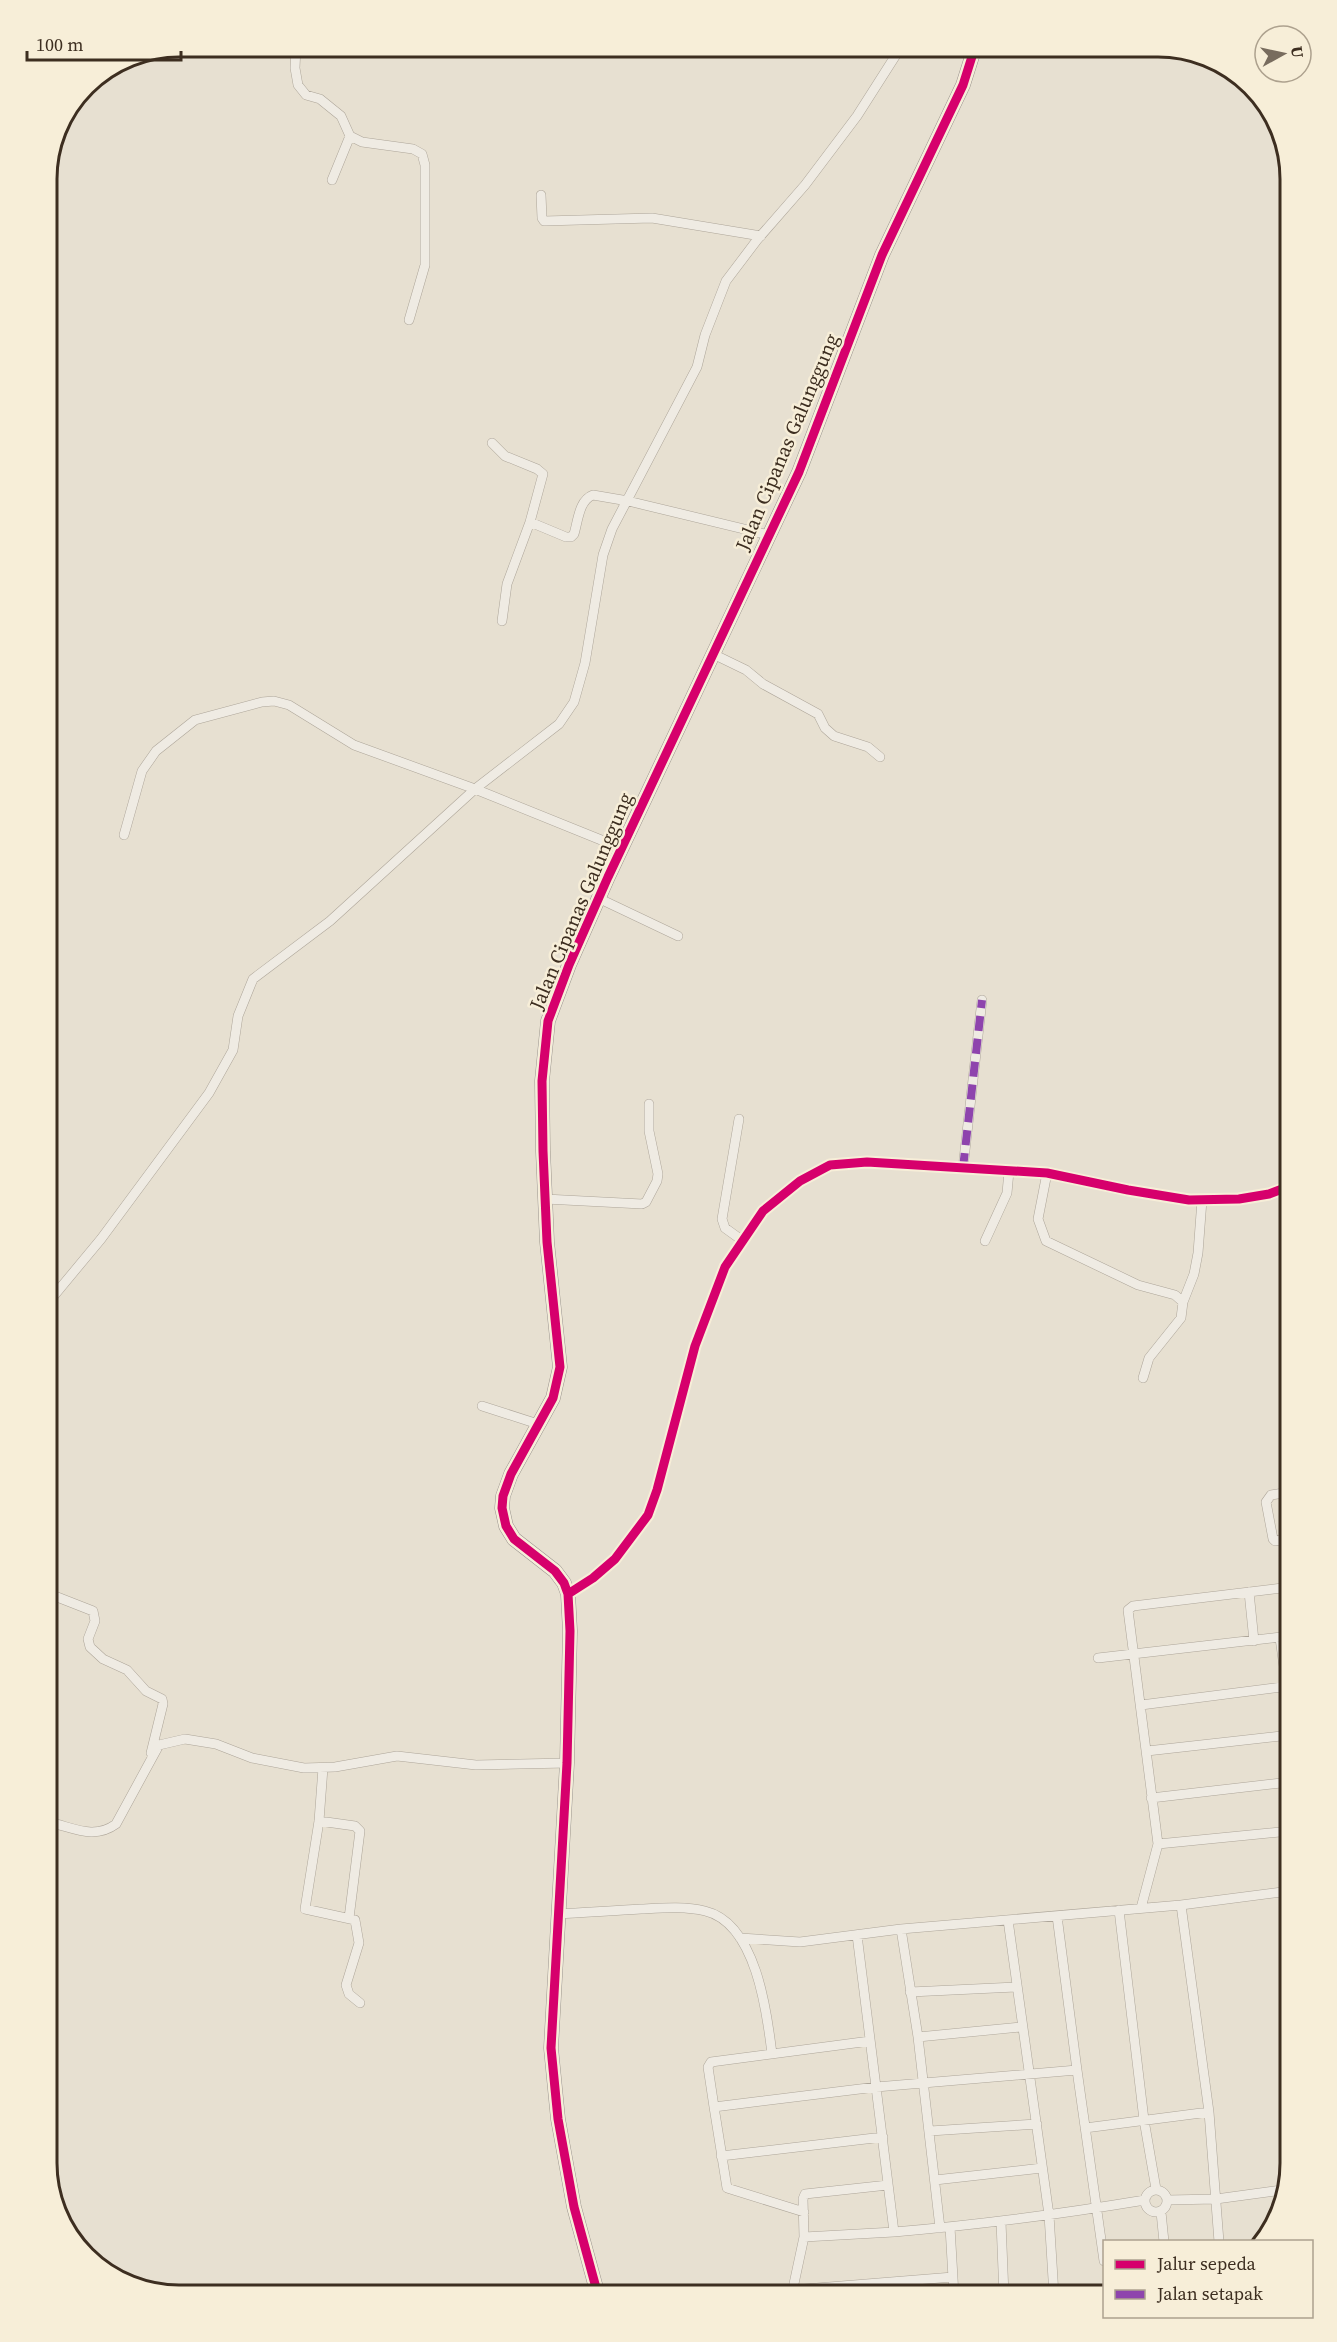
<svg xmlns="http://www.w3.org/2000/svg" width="1337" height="2342" font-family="'Source Serif 4',serif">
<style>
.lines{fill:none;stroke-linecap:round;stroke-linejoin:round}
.street-casing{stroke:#ada599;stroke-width:10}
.secondary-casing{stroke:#9c958a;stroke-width:15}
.street{stroke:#efebe3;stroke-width:9}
.secondary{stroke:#efebe3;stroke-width:14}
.quiet{stroke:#8e44ad;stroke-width:8;stroke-dasharray:15 8;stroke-linecap:butt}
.cycleway-casing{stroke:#f7eed8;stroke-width:13}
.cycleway{stroke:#d6006c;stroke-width:9}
.labels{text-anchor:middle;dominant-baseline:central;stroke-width:5;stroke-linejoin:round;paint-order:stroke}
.street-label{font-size:20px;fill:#3d2e20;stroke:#f7eed8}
.rim{fill:none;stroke:#3d2e20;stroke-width:3}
</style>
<rect width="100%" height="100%" fill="#e7e0d1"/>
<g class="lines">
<g class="street-casing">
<path id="street" d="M296,47L295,68L298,85L306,95L320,99L341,116L350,136L362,142L413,149L422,154L425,165V265L409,320
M332,180L350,136
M541,195L542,218L544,221L652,218L761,236
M492,443L505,456L537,469L543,474L530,522
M502,621L507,584L530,522L566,537H571L574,534C578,521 579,500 593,495L628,501L769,535
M713,654L746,670L763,684L818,714L825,728L834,736L868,747L880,757
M124,835L142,771L156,751L195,720L262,702L274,701L289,705L354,745L475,789L621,848
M598,898L678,936
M739,1119L722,1219L725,1228L743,1241
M963,1168L982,1000
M1047,1173L1038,1219L1046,1241L1138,1285L1175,1295L1183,1302L1181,1318L1149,1358L1143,1378
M545,1199L642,1204L646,1202L657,1181L658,1174L649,1131V1104
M985,1241L1007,1193L1009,1171
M1183,1302L1194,1274L1198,1253L1202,1200
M47,1304L101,1239L209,1093L233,1050L238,1016L253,979L330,921L475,789L559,724L574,702L585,663L603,555L612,529L697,367L705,335L726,281L757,240L805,185L857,116L901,47
M482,1406L538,1424
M1290,1539L1275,1541L1273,1539L1266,1502L1271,1495L1290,1492
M1249,1592L1254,1641
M47,1593L93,1611L95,1621L88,1639L90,1647L103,1659L127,1670L146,1691L162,1699L163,1704L151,1753
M568,1594L593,1578L615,1559L648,1515L657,1490L695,1346L725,1267L763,1211L800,1181L830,1165L867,1162L1047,1173L1128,1190L1189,1200L1239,1199L1269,1194L1290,1186
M1280,1638L1290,1709
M1098,1658L1290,1636
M1141,1705L1290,1686
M1147,1751L1290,1735
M323,1768L319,1821L305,1909L355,1920L359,1943L346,1985L349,1994L360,2003
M1151,1798L1290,1782
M319,1821L355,1826L360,1831L349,1918
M47,1822C71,1826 93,1841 116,1824L159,1745L185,1739L216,1744L252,1758L304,1768L335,1767L397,1756L476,1765L567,1763
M1290,1831L1158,1844L1128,1610L1133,1606L1290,1587
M1181,1905L1209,2112L1219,2242
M1141,1908L1158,1844
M1119,1910L1144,2120L1156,2189
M558,1914C585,1912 613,1911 641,1909C661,1908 685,1906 705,1911C756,1923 767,2012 772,2054
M1057,1916L1077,2070
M1008,1920L1049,2215L1054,2295
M901,1929L918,2037L940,2228
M740,1938L800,1942L901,1929L1181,1905L1290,1891
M910,1992L1016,1987
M918,2037L1021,2027
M714,2107L708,2067L711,2062L870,2041
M1085,2128L1209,2112
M930,2131L1037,2124
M721,2156L883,2137
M935,2180L1042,2168
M888,2185L805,2194L803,2199L804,2237L894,2232
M1145 2201a11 11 0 1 1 22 0a11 11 0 1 1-22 0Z
M1168,2200L1216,2199L1282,2190
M804,2212L727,2188L714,2107L876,2087L857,1935
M1161,2212L1164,2242
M1001,2222L1004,2295
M950,2227L954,2295
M1104,2261L1077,2070L876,2087L894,2232C978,2225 1061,2214 1145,2200
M792,2290L953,2277
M792,2293L804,2237"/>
</g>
<g class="secondary-casing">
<path id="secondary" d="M598,2295L574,2207L558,2119L551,2048L567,1763L570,1631L568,1594L564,1583L555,1571L514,1539L506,1526L502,1508L503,1496L511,1474L553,1398L560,1367L547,1242L543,1151L542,1081L548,1021L569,965L608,877L799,472L882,255L963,85L975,47"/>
</g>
<use href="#street" class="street"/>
<use href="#secondary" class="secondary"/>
<path class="quiet" d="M963,1168L982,1000"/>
<g class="cycleway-casing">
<path id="cycleway" d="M568,1594L593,1578L615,1559L648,1515L657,1490L695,1346L725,1267L763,1211L800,1181L830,1165L867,1162L1047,1173L1128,1190L1189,1200L1239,1199L1269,1194L1290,1186
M598,2295L574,2207L558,2119L551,2048L567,1763L570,1631L568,1594L564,1583L555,1571L514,1539L506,1526L502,1508L503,1496L511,1474L553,1398L560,1367L547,1242L543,1151L542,1081L548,1021L569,965L608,877L799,472L882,255L963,85L975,47"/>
</g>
<use href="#cycleway" class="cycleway"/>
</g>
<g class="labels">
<g class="street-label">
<text transform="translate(787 442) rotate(-67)">Jalan Cipanas Galunggung</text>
<text transform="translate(581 901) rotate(-67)">Jalan Cipanas Galunggung</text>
</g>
</g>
<path d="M0 0H1337V2342H0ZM179 57H1158A122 122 0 0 1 1280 179V2163A122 122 0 0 1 1158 2285H179A122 122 0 0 1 57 2163V179A122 122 0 0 1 179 57Z" fill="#f7eed8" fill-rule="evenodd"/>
<path class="rim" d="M179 57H1158A122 122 0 0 1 1280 179V2163A122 122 0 0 1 1158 2285H179A122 122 0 0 1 57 2163V179A122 122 0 0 1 179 57Z"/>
<rect x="1103" y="2240" width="210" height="78" fill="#f7eed8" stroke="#ada18e" stroke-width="1.5"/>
<rect x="1115" y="2260" width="30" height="9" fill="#d6006c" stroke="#ada18e" stroke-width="1.5"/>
<text x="1157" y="2270" font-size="18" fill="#3d2e20">Jalur sepeda</text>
<rect x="1115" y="2290" width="30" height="9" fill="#8e44ad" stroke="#ada18e" stroke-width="1.5"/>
<text x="1157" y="2300" font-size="18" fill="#3d2e20">Jalan setapak</text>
<g transform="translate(1283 54) rotate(82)"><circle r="28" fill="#f7eed8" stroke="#ada18e" stroke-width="1.5"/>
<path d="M0-4.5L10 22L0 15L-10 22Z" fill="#786c5e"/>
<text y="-9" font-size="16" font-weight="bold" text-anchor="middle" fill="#3d2e20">U</text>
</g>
<path d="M27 51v9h154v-9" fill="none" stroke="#3d2e20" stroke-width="3"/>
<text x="36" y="51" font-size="18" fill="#3d2e20" stroke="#f7eed8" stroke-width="4.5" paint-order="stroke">100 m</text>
</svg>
